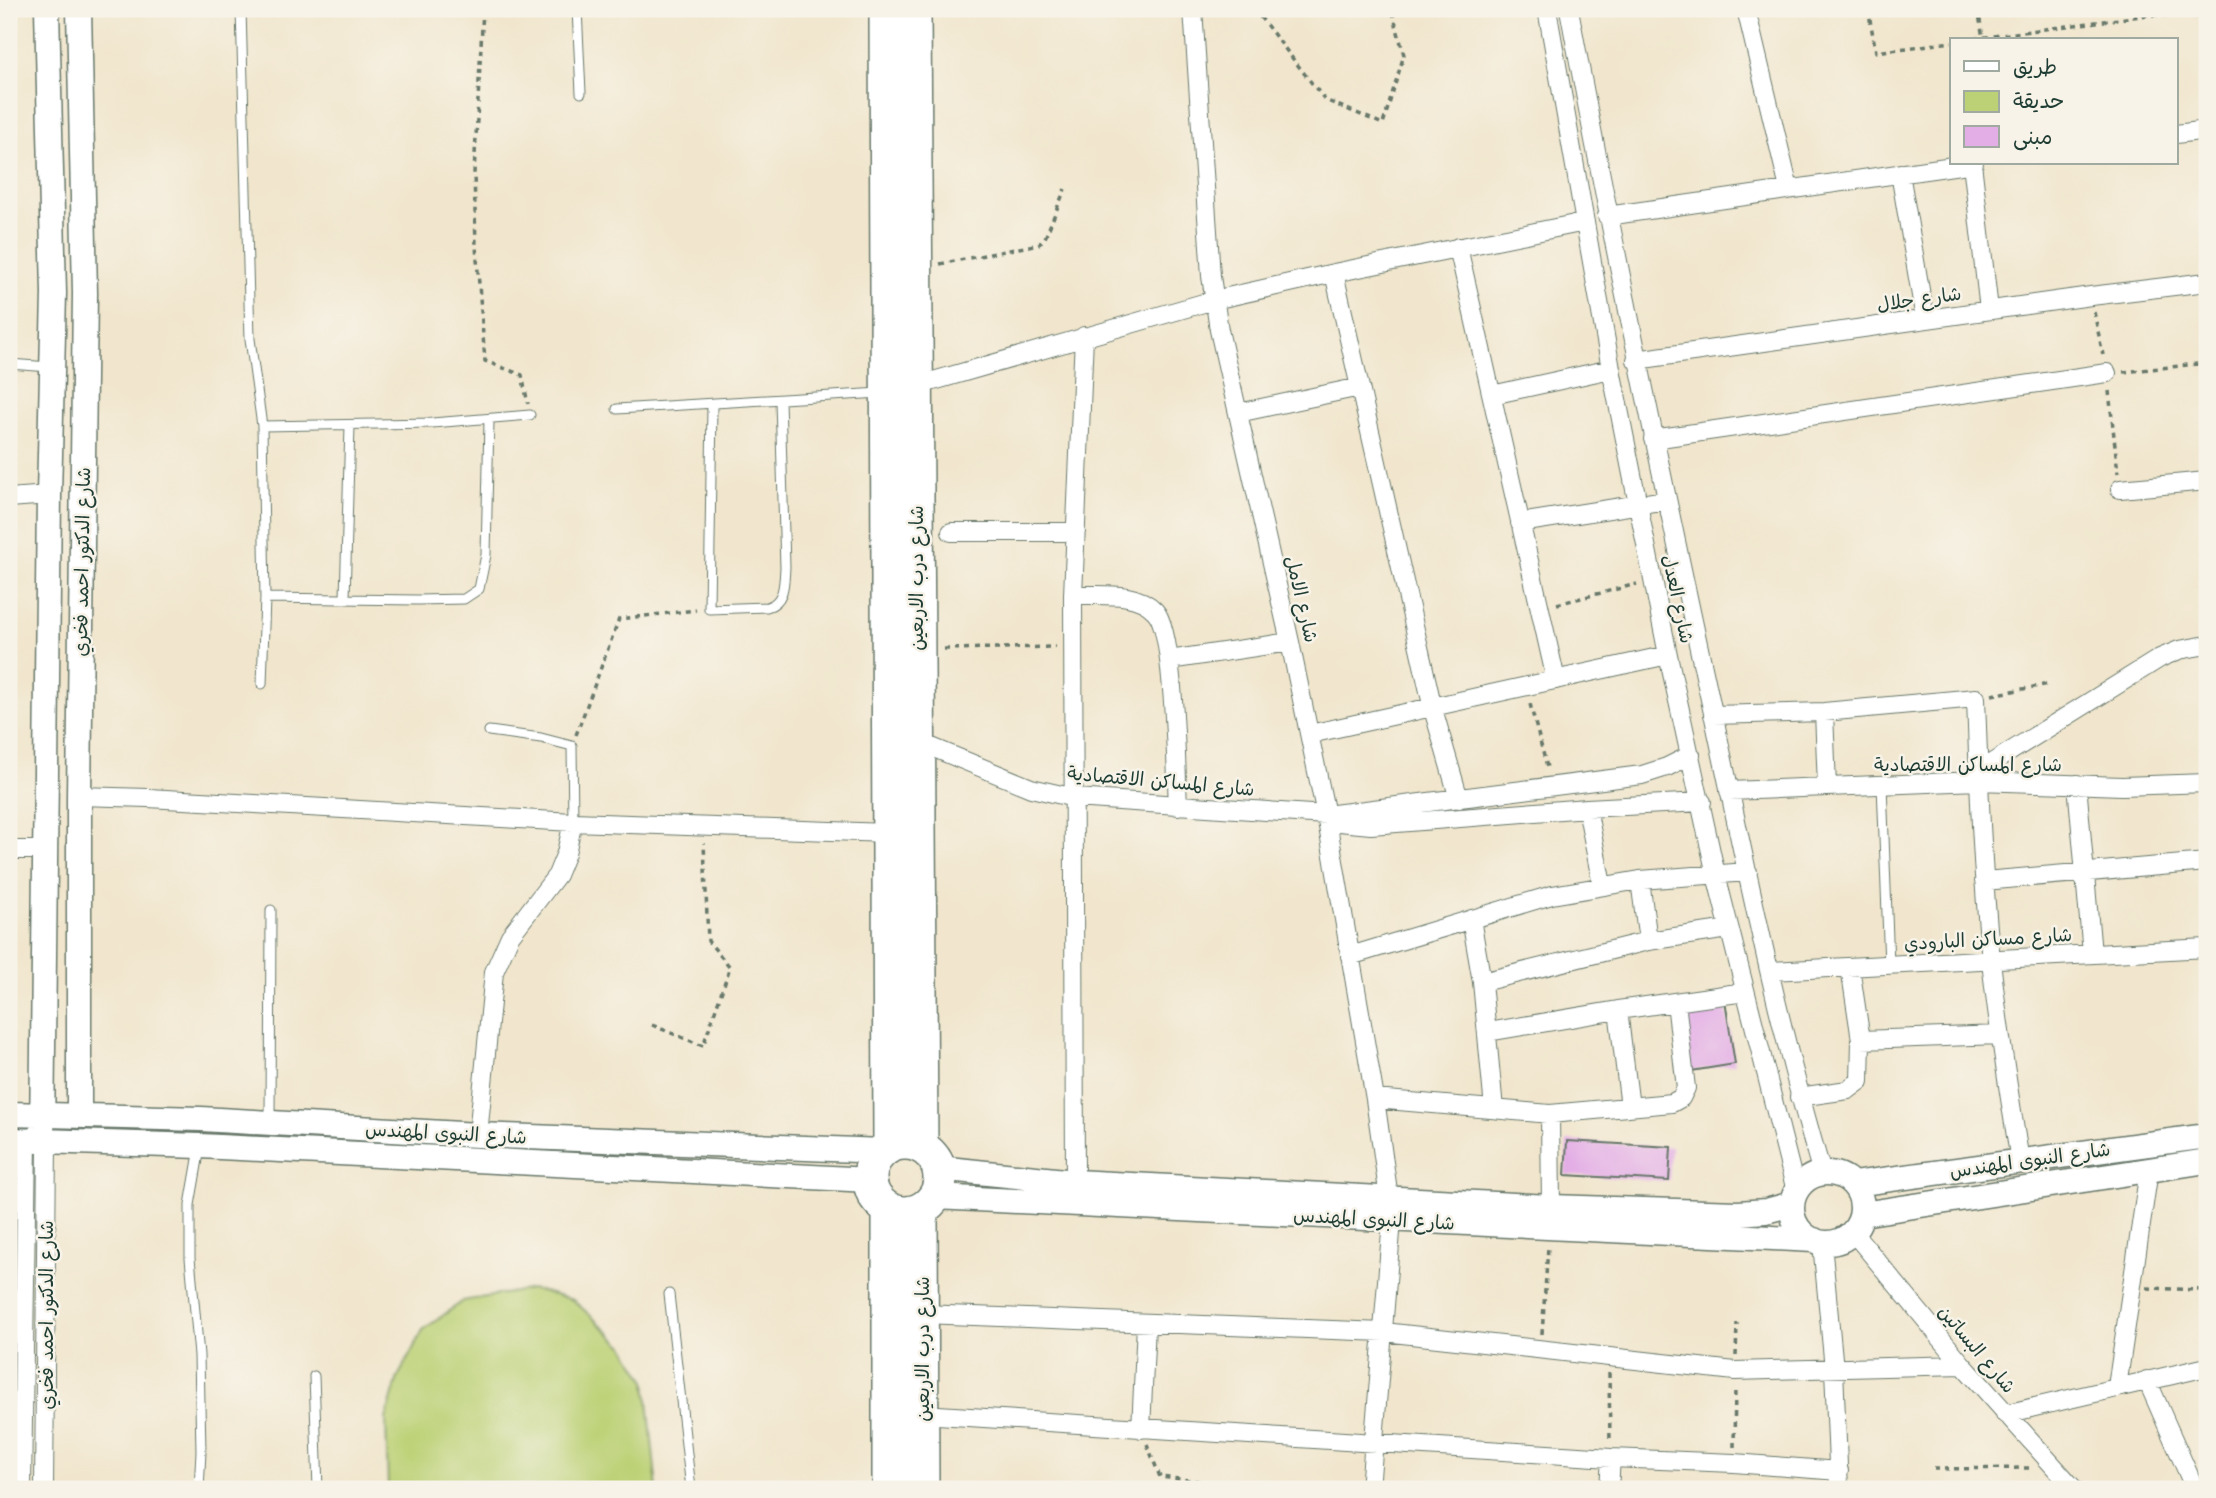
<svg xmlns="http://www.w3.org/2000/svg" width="2216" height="1498" font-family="'Shantell Sans','Playpen Sans Arabic',sans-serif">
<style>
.green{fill:#bcd176;stroke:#6e8755;stroke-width:2}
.building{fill:#e3ade6}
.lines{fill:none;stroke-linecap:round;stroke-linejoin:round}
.lane-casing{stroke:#68786a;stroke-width:11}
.street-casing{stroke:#68786a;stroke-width:20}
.secondary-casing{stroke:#68786a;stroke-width:27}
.highway-casing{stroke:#68786a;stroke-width:36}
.path{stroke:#68786a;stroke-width:3.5;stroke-dasharray:5 5;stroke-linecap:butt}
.lane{stroke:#fff;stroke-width:9}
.street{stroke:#fff;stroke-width:18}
.secondary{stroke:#fff;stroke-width:24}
.highway{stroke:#fff;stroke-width:33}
.labels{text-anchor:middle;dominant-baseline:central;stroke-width:5;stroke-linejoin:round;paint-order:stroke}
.street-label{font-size:19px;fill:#1f3d34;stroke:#f7f3e8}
</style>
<rect width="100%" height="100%" fill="#f7f3e8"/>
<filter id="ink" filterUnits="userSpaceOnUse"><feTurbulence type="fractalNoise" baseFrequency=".0143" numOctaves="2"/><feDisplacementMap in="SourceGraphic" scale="14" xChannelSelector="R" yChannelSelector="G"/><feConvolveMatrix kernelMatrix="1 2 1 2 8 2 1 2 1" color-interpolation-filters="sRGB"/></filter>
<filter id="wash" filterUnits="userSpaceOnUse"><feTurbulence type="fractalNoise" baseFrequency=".00686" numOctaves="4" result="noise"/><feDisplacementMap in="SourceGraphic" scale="28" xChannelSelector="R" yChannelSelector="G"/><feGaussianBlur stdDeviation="1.57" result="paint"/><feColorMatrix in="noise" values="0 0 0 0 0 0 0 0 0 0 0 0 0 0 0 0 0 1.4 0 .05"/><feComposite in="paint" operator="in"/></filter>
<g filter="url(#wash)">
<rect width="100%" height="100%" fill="#f1e6cd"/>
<path class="green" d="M532,1289L573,1300L624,1346L646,1381L657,1489H388L386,1419L398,1377L423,1330L463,1301Z"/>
<g id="blocks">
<path class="building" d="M1725,1000L1735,1064L1691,1071L1681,1007Z
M1567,1141L1671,1147L1669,1181L1565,1175Z"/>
</g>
</g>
<g filter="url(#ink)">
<use href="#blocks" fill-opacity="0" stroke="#68786a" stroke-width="2"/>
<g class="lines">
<g class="lane-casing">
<path id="lane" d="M241,9L250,339L262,426L265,598L262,684
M577,9L581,93
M9,364L50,367
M712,405L709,609L767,607C785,602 784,583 785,567L780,400
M617,409L881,393
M262,426L432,423L530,415
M265,598L418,600L464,599L479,589L486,555L489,420
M345,598L350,426
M489,731L541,738L572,746L573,822
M1882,785L1889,965
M270,1121L271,910
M669,1294L691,1489
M314,1376L318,1489
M199,1489L201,1452L199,1355L190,1258V1205L200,1148"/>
</g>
<g class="street-casing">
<path id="street" d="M1193,9L1211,276L1219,330L1290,642L1326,815L1375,1099L1389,1198
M1547,9L1611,369L1668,655L1716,875L1796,1191
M1569,9C1613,245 1662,479 1713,713C1746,867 1777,1022 1822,1173
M1746,9L1789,189
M2176,134L2207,130
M1972,163L1989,310
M1900,173L1925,319
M1607,216L1974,163
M1458,247L1556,680
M1334,273L1433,709L1459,799
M1636,360L2091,296L2207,282
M909,388L1214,300L1334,273L1585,222
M1492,395L1611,369
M1238,413L1360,387
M1653,439L2107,373
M2120,489L2207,481
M9,498L49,495
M1520,523L1666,500
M951,532H1076
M1073,595C1099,596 1136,590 1155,611C1175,631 1176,771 1178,806
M1169,660L1290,642
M1824,712L1827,787
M1713,715L1824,712L1976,698C1979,786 1982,873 1991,960C1998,1027 2009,1094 2020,1161
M1310,734L1668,655
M917,741L1031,788L1075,798L1326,815L1642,775L1667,767L1691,755
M1979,771L2160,658L2179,650L2207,645
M2077,784L2092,954
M1729,791L1979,781L2122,786L2207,783
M79,796L148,798L573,822L887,833
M1587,808L1602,885
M1326,815L1339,822L1371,825L1587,808L1702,802
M9,850H45
M1640,880L1648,941
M1984,881L2207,862
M1471,919L1482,982
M1350,956L1552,895L1640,880L1748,872
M1771,971L2207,948
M1618,1010L1630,1107
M1488,1032L1618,1010L1745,992
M1861,1040L2000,1035
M1799,1097L1848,1090L1860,1081L1861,1040L1850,967
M1375,1099L1550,1114L1672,1103L1681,1098L1686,1088L1676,1002
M1494,1109L1482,982L1648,941L1729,929
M1550,1114L1551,1207
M478,1135L494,972L510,936L557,875L566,853L573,822
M1075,1182L1073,595L1084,336
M1853,1232L1963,1365L2074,1489
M1822,1243L1834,1369L1839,1489
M922,1314L1384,1332L1735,1371L1963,1365
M2147,1380L2195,1489
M2117,1387L2149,1170
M922,1414L1611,1458L1734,1463L1839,1471
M2005,1414L2207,1367
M1141,1429L1146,1324
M22,1489L27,1140
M44,1489L47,1141
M1370,1489L1392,1220
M1609,1489L1611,1458"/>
</g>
<g class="secondary-casing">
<path id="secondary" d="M79,9L85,293L79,796V1115
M9,1114L201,1119L478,1135L883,1151
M9,1140L200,1146L870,1180
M42,1140L49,495L54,293L47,9
M938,1168L1075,1182L1551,1207L1738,1213L1766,1211L1792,1204
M1792 1208a35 35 0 1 1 70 0a35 35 0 1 1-70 0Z
M1854,1184L2207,1136
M935,1197L1814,1240
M1862,1214L2207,1161"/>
</g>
<g class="highway-casing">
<path id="highway" d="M886,9L890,1146
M914,9L921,1147
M870 1178a35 35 0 1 1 70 0a35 35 0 1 1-70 0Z
M921,1209L922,1489
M889,1489V1210"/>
</g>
<path class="path" d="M483,9L474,173L476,246L485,361L522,375L528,404
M1254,9L1325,100L1383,124L1404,55L1392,9
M1868,9L1876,52L1952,42
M1978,9L1983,38
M1964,40L2148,15L2207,17
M940,264L1039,244L1045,238L1065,189
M2094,312L2103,355
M2123,372L2207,363
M2109,391L2118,473
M1557,604L1637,584
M944,649L1055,647
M1992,695L2049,684
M1530,704L1548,771
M576,735L619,619L696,610
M652,1025L703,1046L730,967L708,941L704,843
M2147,1288L2201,1290L2207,1286
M1542,1334L1548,1247
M1736,1356L1737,1323
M1609,1373L1610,1442
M1147,1444L1160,1477L1275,1489
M1734,1447L1735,1388
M1934,1469L2030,1468"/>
<use href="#lane" class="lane"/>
<use href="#street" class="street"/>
<use href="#secondary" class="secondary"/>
<use href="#highway" class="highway"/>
</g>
</g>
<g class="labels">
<g class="street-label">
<text transform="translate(1919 299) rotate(-8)">شارع جلال</text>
<text transform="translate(82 562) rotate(-89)">شارع الدكتور احمد فخري</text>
<text transform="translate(916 578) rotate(-90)">شارع درب الاربعين</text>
<text transform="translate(1302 599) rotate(77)">شارع الامل</text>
<text transform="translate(1678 599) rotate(78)">شارع العدل</text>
<text x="1968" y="764">شارع المساكن الاقتصادية</text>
<text transform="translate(1161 781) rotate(5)">شارع المساكن الاقتصادية</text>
<text transform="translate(1988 939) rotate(-3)">شارع مساكن البارودي</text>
<text transform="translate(446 1133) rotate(3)">شارع النبوى المهندس</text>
<text transform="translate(2030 1160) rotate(-8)">شارع النبوى المهندس</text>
<text transform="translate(1374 1219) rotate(3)">شارع النبوى المهندس</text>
<text transform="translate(46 1315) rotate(-90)">شارع الدكتور احمد فخري</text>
<text transform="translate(922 1349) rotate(-90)">شارع درب الاربعين</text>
<text transform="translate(1977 1349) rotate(50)">شارع البساتين</text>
</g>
</g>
<rect width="2216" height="1498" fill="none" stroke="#f7f3e8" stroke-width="35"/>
<rect x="1950" y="38" width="228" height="126" fill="#f7f3e8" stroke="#a1aaa0" stroke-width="2"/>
<rect x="1964" y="61" width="35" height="10" fill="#ffffff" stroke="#a1aaa0" stroke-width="2"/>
<text x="2013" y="74" font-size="21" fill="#1f3d34">طريق</text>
<rect x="1964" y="91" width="35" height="21" fill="#bcd176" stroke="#a1aaa0" stroke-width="2"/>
<text x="2013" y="108" font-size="21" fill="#1f3d34">حديقة</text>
<rect x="1964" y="126" width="35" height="21" fill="#e3ade6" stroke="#a1aaa0" stroke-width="2"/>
<text x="2013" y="144" font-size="21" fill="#1f3d34">مبنى</text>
</svg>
